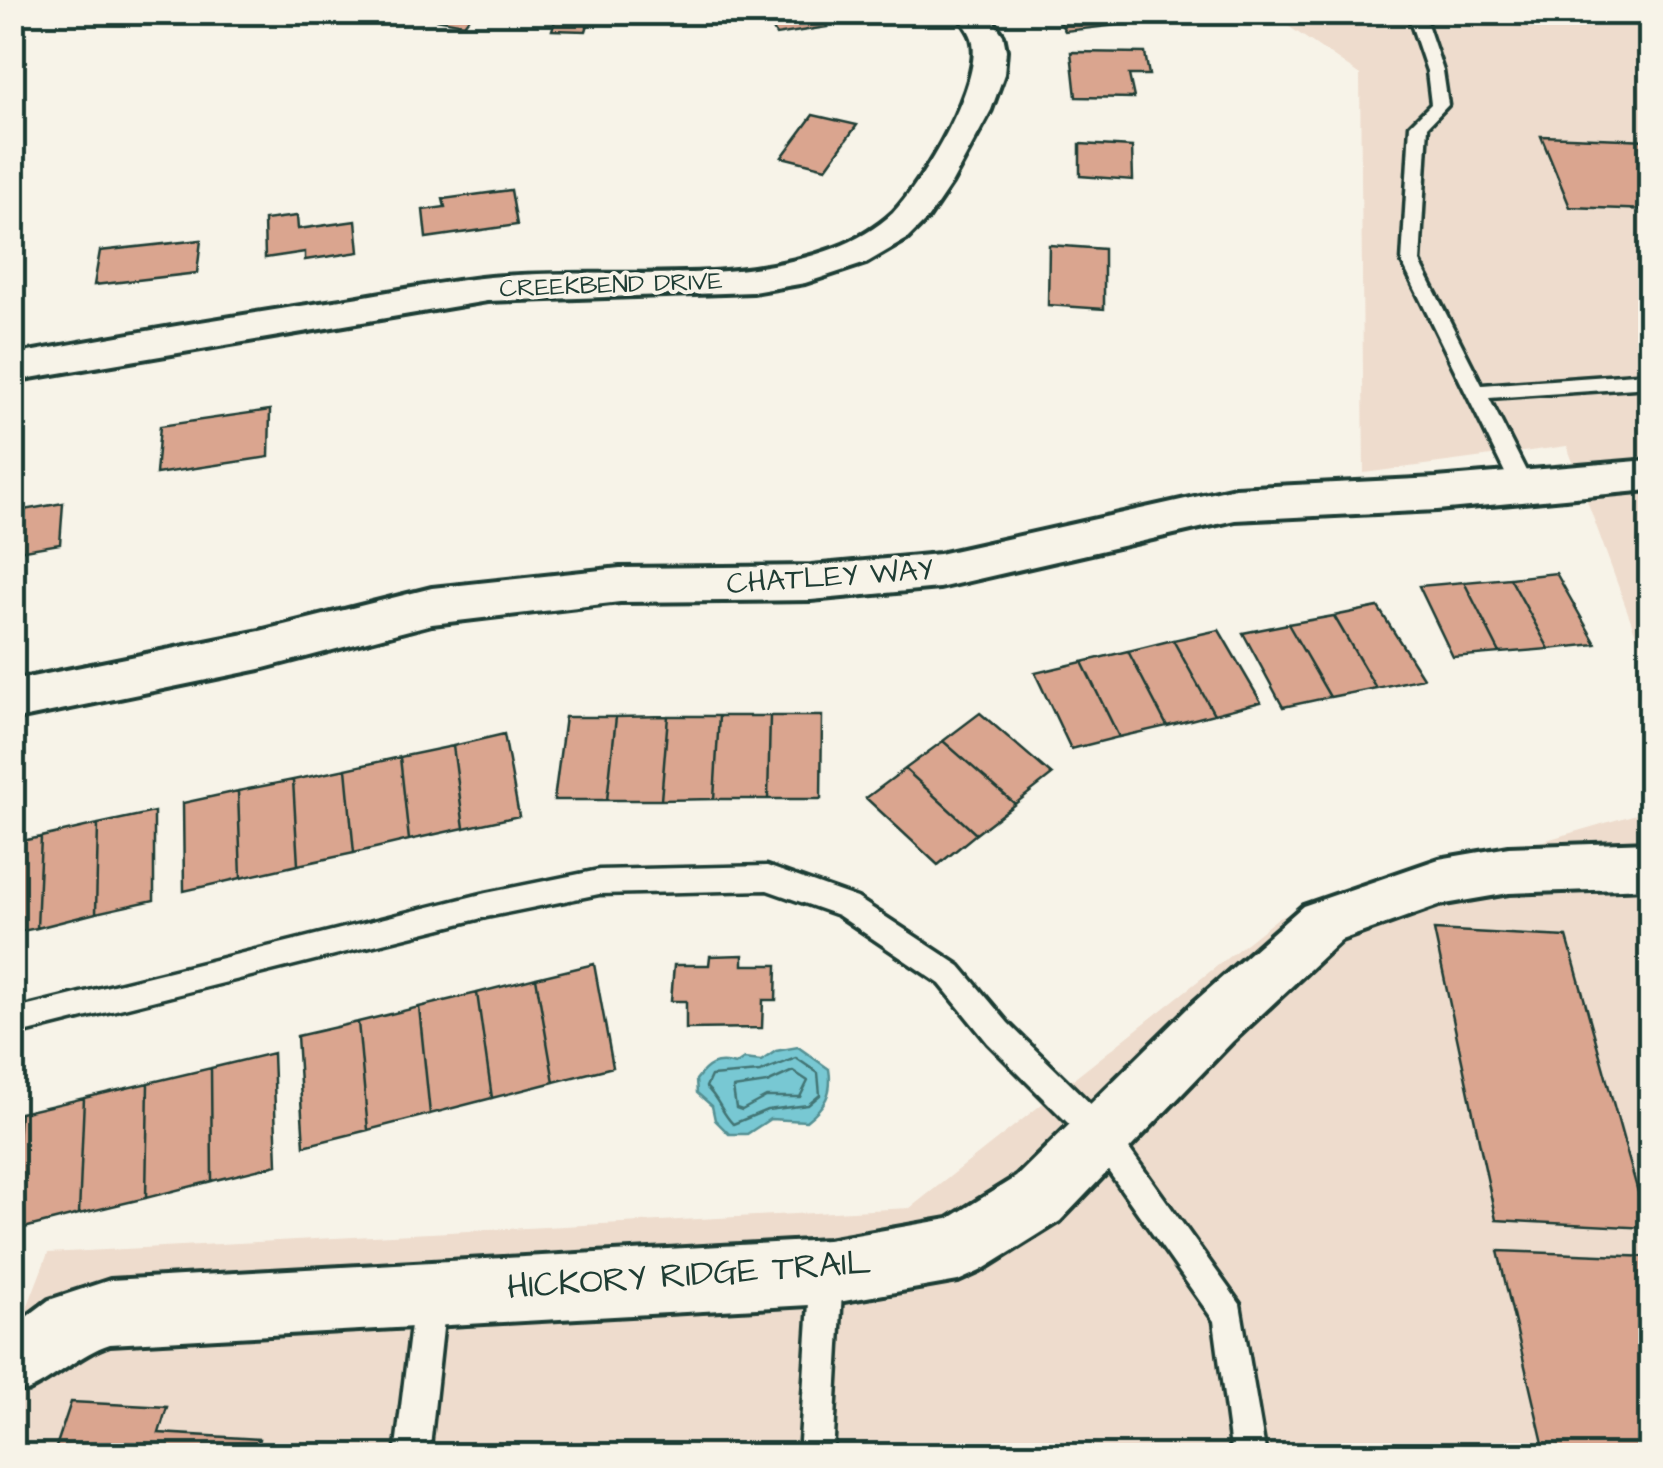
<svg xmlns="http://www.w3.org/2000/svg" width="1663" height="1468" font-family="'Architects Daughter',sans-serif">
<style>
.built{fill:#eedccd}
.water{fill:#78c8d3;stroke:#549093;stroke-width:2.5}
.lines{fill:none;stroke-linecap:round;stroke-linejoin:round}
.shore{stroke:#437574;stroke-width:2.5}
.building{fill:#daa58f;stroke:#1f3d34;stroke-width:2.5}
.lane-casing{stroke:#1f3d34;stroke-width:7}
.street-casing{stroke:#1f3d34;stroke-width:8}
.lane{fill:#f7f3e8;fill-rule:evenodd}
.street{fill:#f7f3e8;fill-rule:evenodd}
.labels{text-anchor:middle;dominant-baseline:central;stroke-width:8;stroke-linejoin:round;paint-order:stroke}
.far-street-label{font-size:25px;fill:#1f3d34;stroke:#f7f3e8}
.street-label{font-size:30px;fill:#1f3d34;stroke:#f7f3e8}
.near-street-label{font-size:35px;fill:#1f3d34;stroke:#f7f3e8}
</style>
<rect width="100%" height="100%" fill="#f7f3e8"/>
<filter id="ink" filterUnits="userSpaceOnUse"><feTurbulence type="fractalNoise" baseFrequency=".01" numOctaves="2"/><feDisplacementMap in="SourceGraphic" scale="20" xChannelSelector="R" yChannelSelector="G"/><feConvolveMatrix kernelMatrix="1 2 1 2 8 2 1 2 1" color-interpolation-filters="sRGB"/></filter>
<g filter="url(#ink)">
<path class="built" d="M1274,13H1650V673L1567,446L1364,473L1360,75L1275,17Z
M1650,810V1455H13L12,1347L48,1253L910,1208L1278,918Z"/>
<path class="water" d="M798,1047L829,1069C833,1094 825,1106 806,1121L770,1119L747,1134H729L715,1120L712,1106L697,1093L696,1080C707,1065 716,1059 735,1065L744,1059L761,1061L776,1051Z"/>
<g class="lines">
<path class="shore" d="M796,1058L818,1073L820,1095L808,1105L767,1110L733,1124C721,1112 719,1099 706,1087L711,1076L760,1072Z
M793,1071L808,1081L800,1097H766L742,1110L736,1108L733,1088L767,1083Z"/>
</g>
<path class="building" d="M396,12H474L464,24Z
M558,12H592L586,31L552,30Z
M819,12L827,27L776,35L764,13Z
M1054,12H1119L1127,24L1065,31Z
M1071,52L1145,53L1149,75H1129L1134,98L1076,97Z
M813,115L857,125L826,168L782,157Z
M1541,136L1650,140V210L1570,207Z
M1080,144L1132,147L1133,180L1080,176Z
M511,190L517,225L426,238L423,210L445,207L443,199Z
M297,216L298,229L356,221L359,252L305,260V252L265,258L264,220Z
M201,240L197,273L94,285L100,251Z
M1049,245L1104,249V309L1048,305Z
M270,410L269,457L156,474L160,426Z
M63,503L60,544L12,552V512Z
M1556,573L1596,644L1549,649L1510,578Z
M1510,578L1549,649L1500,653L1464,582Z
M1464,582L1500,653L1453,657L1419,586Z
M1378,607L1423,678L1376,688L1334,616Z
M1334,616L1376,688L1330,697L1288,624Z
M1288,624L1330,697L1283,707L1243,633Z
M1219,630L1261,702L1214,714L1173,640Z
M1173,640L1214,714L1167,726L1128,651Z
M1128,651L1167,726L1119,737L1082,662Z
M1082,662L1119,737L1071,749L1035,673Z
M980,713L1052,775L1015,804L943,741Z
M668,716L661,800H607L616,717Z
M668,716H719L714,799L661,800Z
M719,716H770L768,799H714Z
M770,716H822L821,799H768Z
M565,717H616L607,800H554Z
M504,734L519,816L464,828L453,746Z
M943,741L1015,804L976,834L905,769Z
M453,746L464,828L409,840L400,757Z
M400,757L409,840L354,853L346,769Z
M346,769L354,853L298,865L293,780Z
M905,769L976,834L938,865L866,798Z
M293,780L298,865L241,878L238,791Z
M238,791L241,878L184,891L183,803Z
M154,812V900L96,913L98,824Z
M98,824L96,913L37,928L41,837Z
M41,837L37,928L12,933V843Z
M1434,930L1567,937L1648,1228L1496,1220Z
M743,955V965H777L776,1000H763L762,1028L686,1029V1001H671L674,965H709L710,956Z
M594,964L613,1067L554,1082L536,978Z
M536,978L554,1082L492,1098L477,993Z
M477,993L492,1098L430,1114L419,1007Z
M419,1007L430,1114L368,1130L358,1022Z
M358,1022L368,1130L304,1146L297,1036Z
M273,1053L277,1165L212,1181L211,1068Z
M211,1068L212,1181L146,1198L148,1083Z
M148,1083L146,1198L79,1214L84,1098Z
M84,1098L79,1214L12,1231L20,1113Z
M20,1113L12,1215V1115Z
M1498,1251L1650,1257V1456H1546Z
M71,1402L167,1407L159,1433L259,1439L255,1456H53Z"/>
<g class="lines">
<g class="lane-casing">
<path id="lane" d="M1407,12H1423L1443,71L1448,105L1428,126L1420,262L1482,385L1650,373V387L1489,398L1534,487L1523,495L1512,487L1402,262L1410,125L1431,104L1427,71Z
M1617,12H1639L1650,18V29Z
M767,866L857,898L960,966L1008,1023L1112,1125L1240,1304L1266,1456H1232L1214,1321L1090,1145L988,1043L940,984L838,915L767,890L599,894L486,917L12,1036V1010L486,893L599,870Z
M827,1256L838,1261L843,1272L833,1456H799L811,1272L816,1261Z
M431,1276L442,1281L447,1292L429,1456H395L415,1292L420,1281Z"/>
</g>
<g class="street-casing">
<path id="street" d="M956,12H987L1003,35L1006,50L1004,74L991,110L951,184L928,218L907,239L866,263L805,283L753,292L487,301L12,381V355C122,335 231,316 341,300C390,292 440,282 490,277C604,266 726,289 835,248C855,241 878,227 893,213C922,183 985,80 972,38C969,29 961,20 956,12Z
M1650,460V490L1437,510L1235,520L939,588L811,600L620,602L432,624L260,669L12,720V681L260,631L432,588L620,568L811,566L939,554L1235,488L1437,478Z
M1650,842V888L1509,893L1439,905L1341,940L1232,1042L1060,1221L980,1271L958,1281L827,1304L110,1344C79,1354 57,1378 27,1391L12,1385V1328L49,1300L110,1280L827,1240L948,1219L1016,1177L1192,1004L1303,906L1439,859L1509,847Z"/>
</g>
<use href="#lane" class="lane"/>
<use href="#street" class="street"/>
</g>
</g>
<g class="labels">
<g class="far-street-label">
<text transform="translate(611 285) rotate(-2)">CREEKBEND DRIVE</text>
</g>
<g class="street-label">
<text transform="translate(830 577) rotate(-4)">CHATLEY WAY</text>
</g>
<g class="near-street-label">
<text transform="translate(689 1275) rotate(-4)">HICKORY RIDGE TRAIL</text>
</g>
</g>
<rect width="1663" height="1468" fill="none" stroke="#f7f3e8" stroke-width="50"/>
<rect x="25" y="25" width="1613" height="1418" fill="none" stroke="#1f3d34" stroke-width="4" filter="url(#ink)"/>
</svg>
